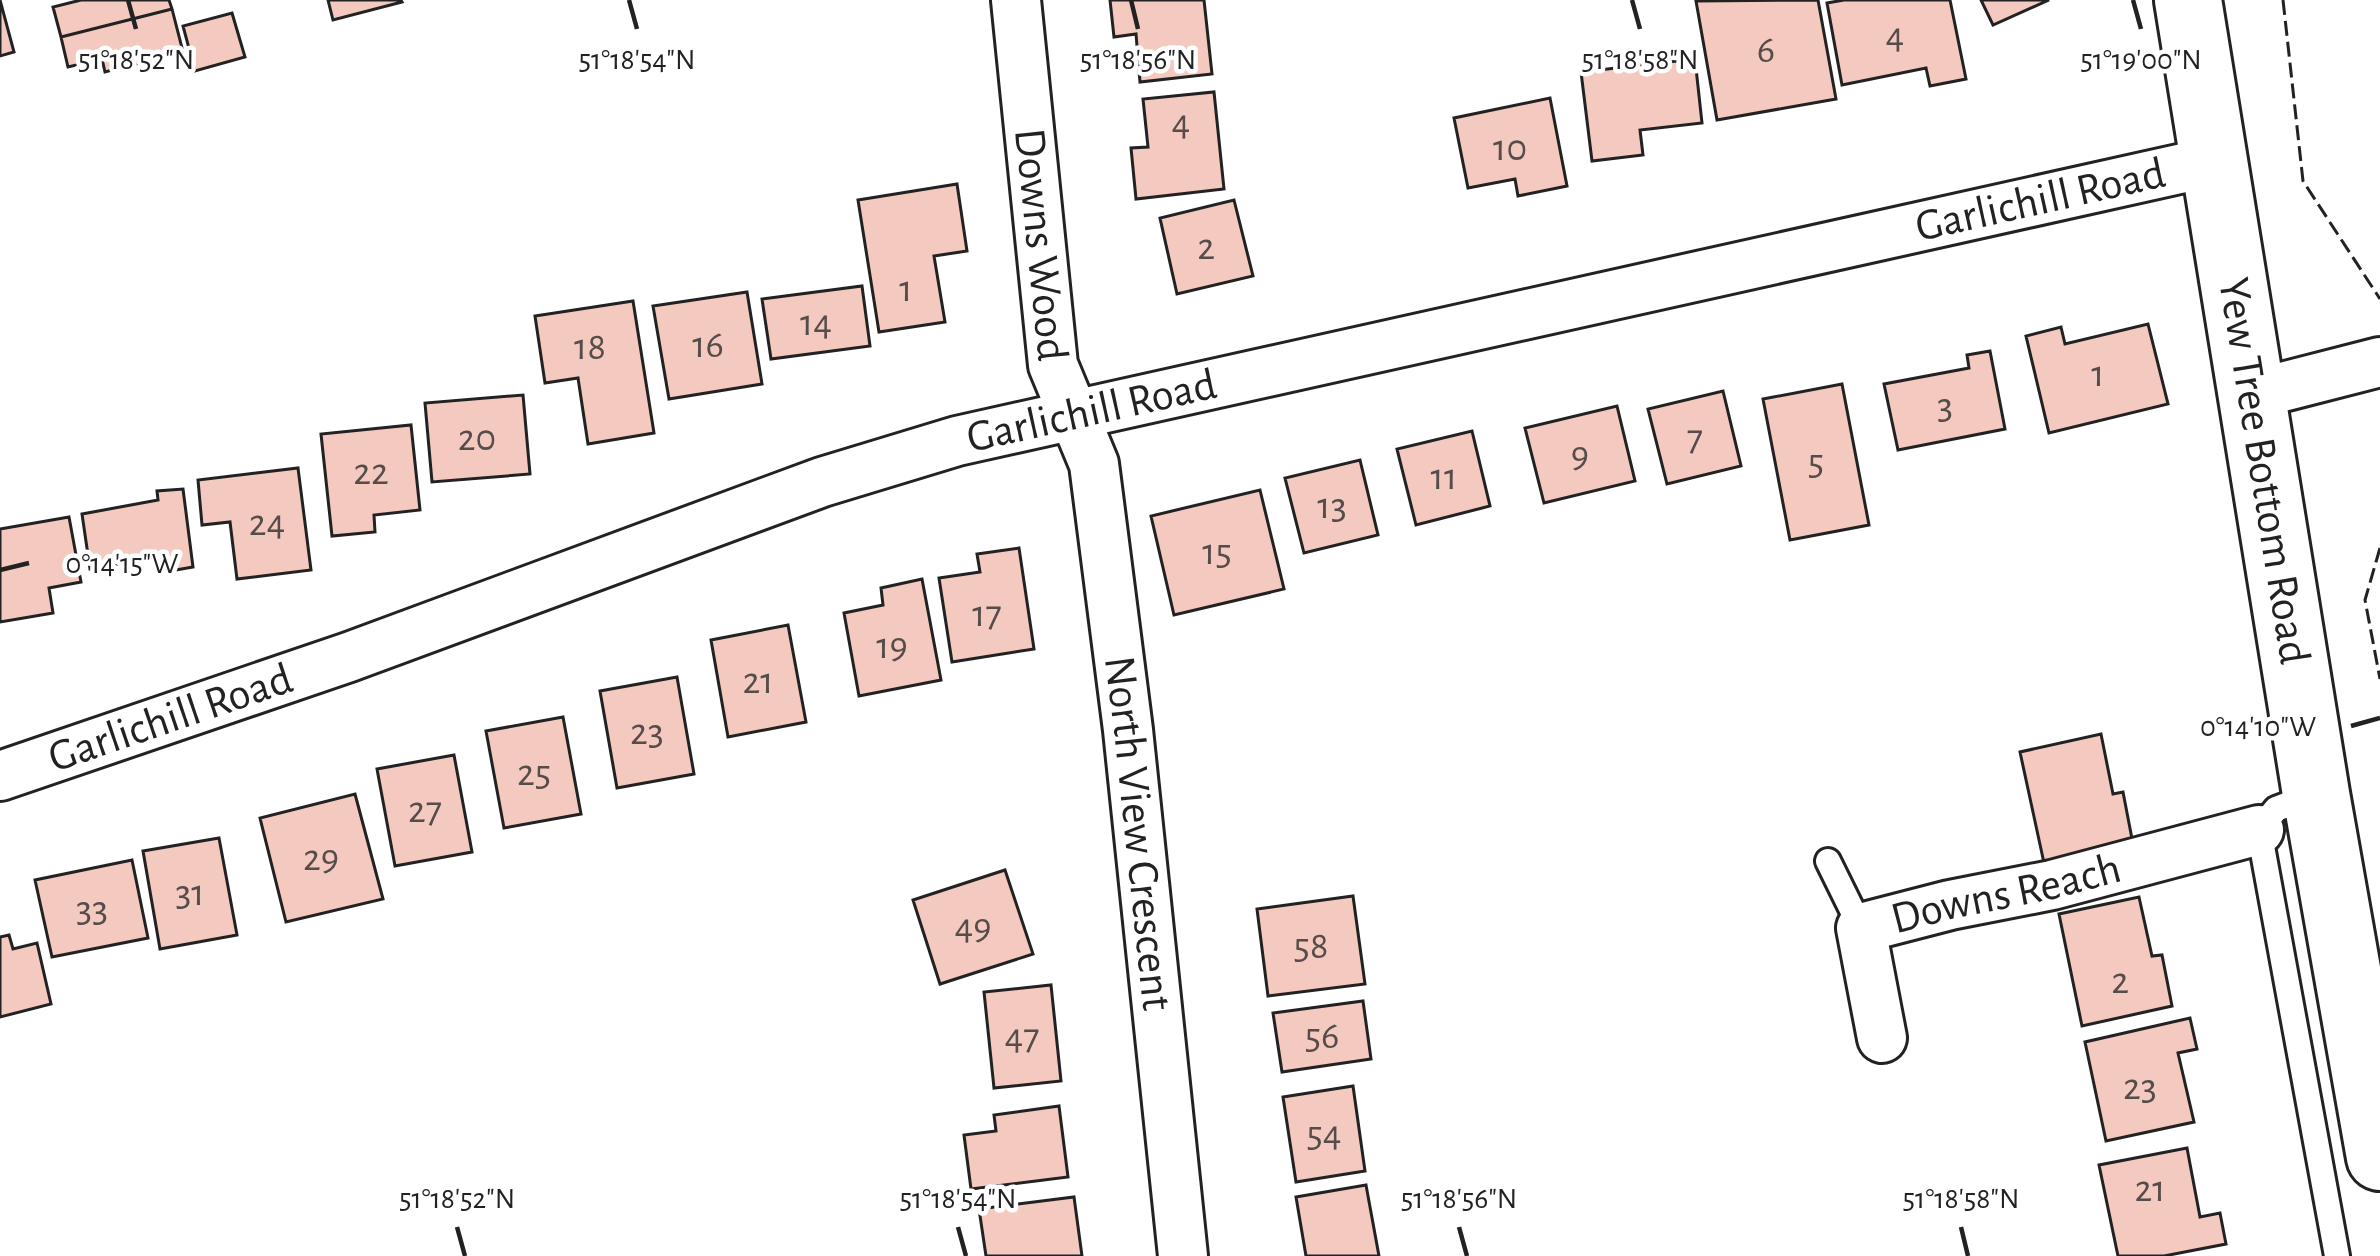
<svg xmlns="http://www.w3.org/2000/svg" width="2380" height="1256" font-family="'Alegreya Sans',sans-serif">
<style>
.building{fill:#f3c9c0;stroke:#222;stroke-width:3}
.lines{fill:none;stroke-linecap:round;stroke-linejoin:round}
.service-casing{stroke:#222;stroke-width:30}
.minor-casing{stroke:#222;stroke-width:54}
.secondary-casing{stroke:#222;stroke-width:72}
.service{stroke:#fff;stroke-width:24}
.minor{stroke:#fff;stroke-width:48}
.secondary{stroke:#fff;stroke-width:66}
.fence{stroke:#222;stroke-width:3;stroke-dasharray:15 6;stroke-linecap:butt}
.ticks{fill:none;stroke:#222;stroke-width:4.5}
.labels{text-anchor:middle;dominant-baseline:central;stroke-width:9;stroke-linejoin:round;paint-order:stroke}
.number-label{font-size:39px;fill:#564c4a}
.street-label{font-size:45px;fill:#222;stroke:#fff}
.ticks-label{font-size:30px;text-anchor:middle;fill:#222;stroke:#fff;stroke-width:9;stroke-linejoin:round;paint-order:stroke}
</style>
<rect width="100%" height="100%" fill="#fff"/>
<path class="building" d="M0,0L14,52L0,56Z
M81,0H169L172,9L61,37L53,7Z
M328,0H401L402,2L333,20Z
M1110,0H1204L1212,74L1140,82L1136,34L1114,37Z
M1818,0L1836,99L1717,120L1696,1Z
M1844,0H1950L1966,79L1930,86L1926,68L1842,85L1827,3Z
M1981,0H2049L1993,25Z
M172,9L183,52L105,72L102,59L68,67L61,37Z
M232,13L245,57L195,71L183,26Z
M1695,59L1702,123L1640,130L1643,155L1592,161L1581,72Z
M1214,92L1224,189L1136,199L1131,148L1148,147L1143,99Z
M1550,98L1567,186L1518,196L1515,179L1468,188L1454,118Z
M957,184L967,251L934,256L945,322L879,332L858,200Z
M1234,200L1253,276L1177,294L1160,218Z
M862,286L870,346L771,359L762,299Z
M747,292L762,384L669,399L653,306Z
M633,301L654,433L588,444L578,378L545,383L535,316Z
M2148,324L2168,404L2049,433L2026,336L2061,327L2065,344Z
M1990,351L2005,429L1898,450L1884,384L1969,368L1967,355Z
M1842,384L1869,525L1790,540L1763,399Z
M1723,391L1741,466L1667,484L1648,409Z
M523,395L530,474L432,482L425,403Z
M1617,406L1635,481L1544,503L1525,428Z
M411,425L420,510L374,515L375,532L332,536L321,434Z
M1472,431L1490,506L1416,525L1397,449Z
M1360,460L1378,535L1304,553L1285,478Z
M298,468L311,570L237,579L230,522L202,525L198,480Z
M183,489L193,567L170,571L167,555L90,569L82,514L158,500L157,491Z
M1260,490L1284,589L1174,615L1151,516Z
M69,517L81,582L49,588L53,613L0,622V529Z
M1019,548L1034,649L952,662L939,578L980,572L977,554Z
M922,579L941,680L859,696L844,613L883,605L881,588Z
M788,625L806,722L728,737L711,640Z
M677,677L694,774L617,788L600,691Z
M563,717L581,814L504,828L486,731Z
M2101,734L2113,794L2123,792L2133,844L2044,863L2020,752Z
M454,755L472,852L395,866L377,769Z
M355,794L383,899L286,922L260,818Z
M219,838L237,935L160,949L143,851Z
M132,860L148,938L52,957L35,880Z
M1005,870L1033,954L940,984L913,900Z
M1353,896L1365,984L1268,996L1257,909Z
M2139,897L2152,956L2162,955L2172,1006L2082,1026L2059,914Z
M9,935L13,949L37,943L51,1004L0,1017V937Z
M1051,985L1061,1081L994,1088L984,992Z
M1363,1001L1371,1059L1282,1072L1273,1013Z
M2190,1018L2197,1049L2178,1053L2194,1122L2106,1141L2085,1042Z
M1353,1086L1365,1171L1296,1182L1283,1097Z
M1059,1106L1068,1177L971,1189L964,1135L996,1131L994,1115Z
M2187,1148L2200,1217L2220,1213L2226,1244L2164,1256H2118L2099,1165Z
M1366,1185L1379,1256H1306L1296,1197Z
M1074,1197L1082,1256H986L979,1209Z"/>
<g class="lines">
<g class="service-casing">
<path id="service" d="M2315,794L2276,809L2259,830L2337,1256
M1828,861L1861,928"/>
</g>
<g class="minor-casing">
<g id="minor">
<path id="s1" d="M1016,0L1053,365L1094,464L1128,730L1183,1256"/>
<path d="M2251,395L2380,362"/>
<path id="s2" d="M0,776L349,657L822,482L957,441L2215,161"/>
<path id="s3" d="M1882,1038L1861,928L1950,905L2052,885L2259,830"/>
</g>
</g>
<g class="secondary-casing">
<g id="secondary">
<path id="s4" d="M2188,0L2316,794L2380,1157"/>
</g>
</g>
<use href="#service" class="service"/>
<use href="#minor" class="minor"/>
<use href="#secondary" class="secondary"/>
<path class="fence" d="M2283,0L2303,181L2380,299
M2380,548L2365,600L2380,679"/>
</g>
<path class="ticks" d="M128,0L136,29M629,0L637,29M1131,0L1138,29M1632,0L1640,29M2133,0L2141,29M0,570L29,563M2351,726L2380,718M457,1227L465,1256M958,1227L966,1256M1459,1227L1467,1256M1961,1227L1968,1256"/>
<g class="labels">
<g class="number-label">
<text x="1895" y="36">4</text>
<text x="1766" y="50">6</text>
<text x="1181" y="123">4</text>
<text x="1510" y="148">10</text>
<text x="1206" y="247">2</text>
<text x="906" y="289">1</text>
<text x="816" y="323">14</text>
<text x="708" y="345">16</text>
<text x="590" y="347">18</text>
<text x="2098" y="374">1</text>
<text x="1945" y="406">3</text>
<text x="477" y="438">20</text>
<text x="1695" y="438">7</text>
<text x="1580" y="455">9</text>
<text x="1816" y="462">5</text>
<text x="371" y="472">22</text>
<text x="1444" y="477">11</text>
<text x="1332" y="506">13</text>
<text x="267" y="523">24</text>
<text x="1217" y="552">15</text>
<text x="987" y="614">17</text>
<text x="892" y="646">19</text>
<text x="758" y="681">21</text>
<text x="647" y="732">23</text>
<text x="534" y="773">25</text>
<text x="425" y="810">27</text>
<text x="321" y="858">29</text>
<text x="190" y="893">31</text>
<text x="92" y="909">33</text>
<text x="973" y="927">49</text>
<text x="1311" y="946">58</text>
<text x="2120" y="981">2</text>
<text x="1322" y="1036">56</text>
<text x="1022" y="1037">47</text>
<text x="2140" y="1087">23</text>
<text x="1324" y="1134">54</text>
<text x="2150" y="1189">21</text>
</g>
<g class="street-label">
<text stroke="none"><textPath href="#s2" startOffset="2124">Garlichill Road</textPath></text>
<text stroke="none"><textPath href="#s1" startOffset="246">Downs Wood</textPath></text>
<text stroke="none"><textPath href="#s2" startOffset="1152">Garlichill Road</textPath></text>
<text stroke="none"><textPath href="#s4" startOffset="477">Yew Tree Bottom Road</textPath></text>
<text stroke="none"><textPath href="#s2" startOffset="180">Garlichill Road</textPath></text>
<text stroke="none"><textPath href="#s1" startOffset="846">North View Crescent</textPath></text>
<text stroke="none"><textPath href="#s3" startOffset="261">Downs Reach</textPath></text>
</g>
</g>
<g class="ticks-label">
<text x="136" y="69">51°18'52"N</text>
<text x="637" y="69">51°18'54"N</text>
<text x="1138" y="69">51°18'56"N</text>
<text x="1640" y="69">51°18'58"N</text>
<text x="2141" y="69">51°19'00"N</text>
<text x="122" y="573">0°14'15"W</text>
<text x="2258" y="736">0°14'10"W</text>
<text x="457" y="1208">51°18'52"N</text>
<text x="958" y="1208">51°18'54"N</text>
<text x="1459" y="1208">51°18'56"N</text>
<text x="1961" y="1208">51°18'58"N</text>
</g>
</svg>
